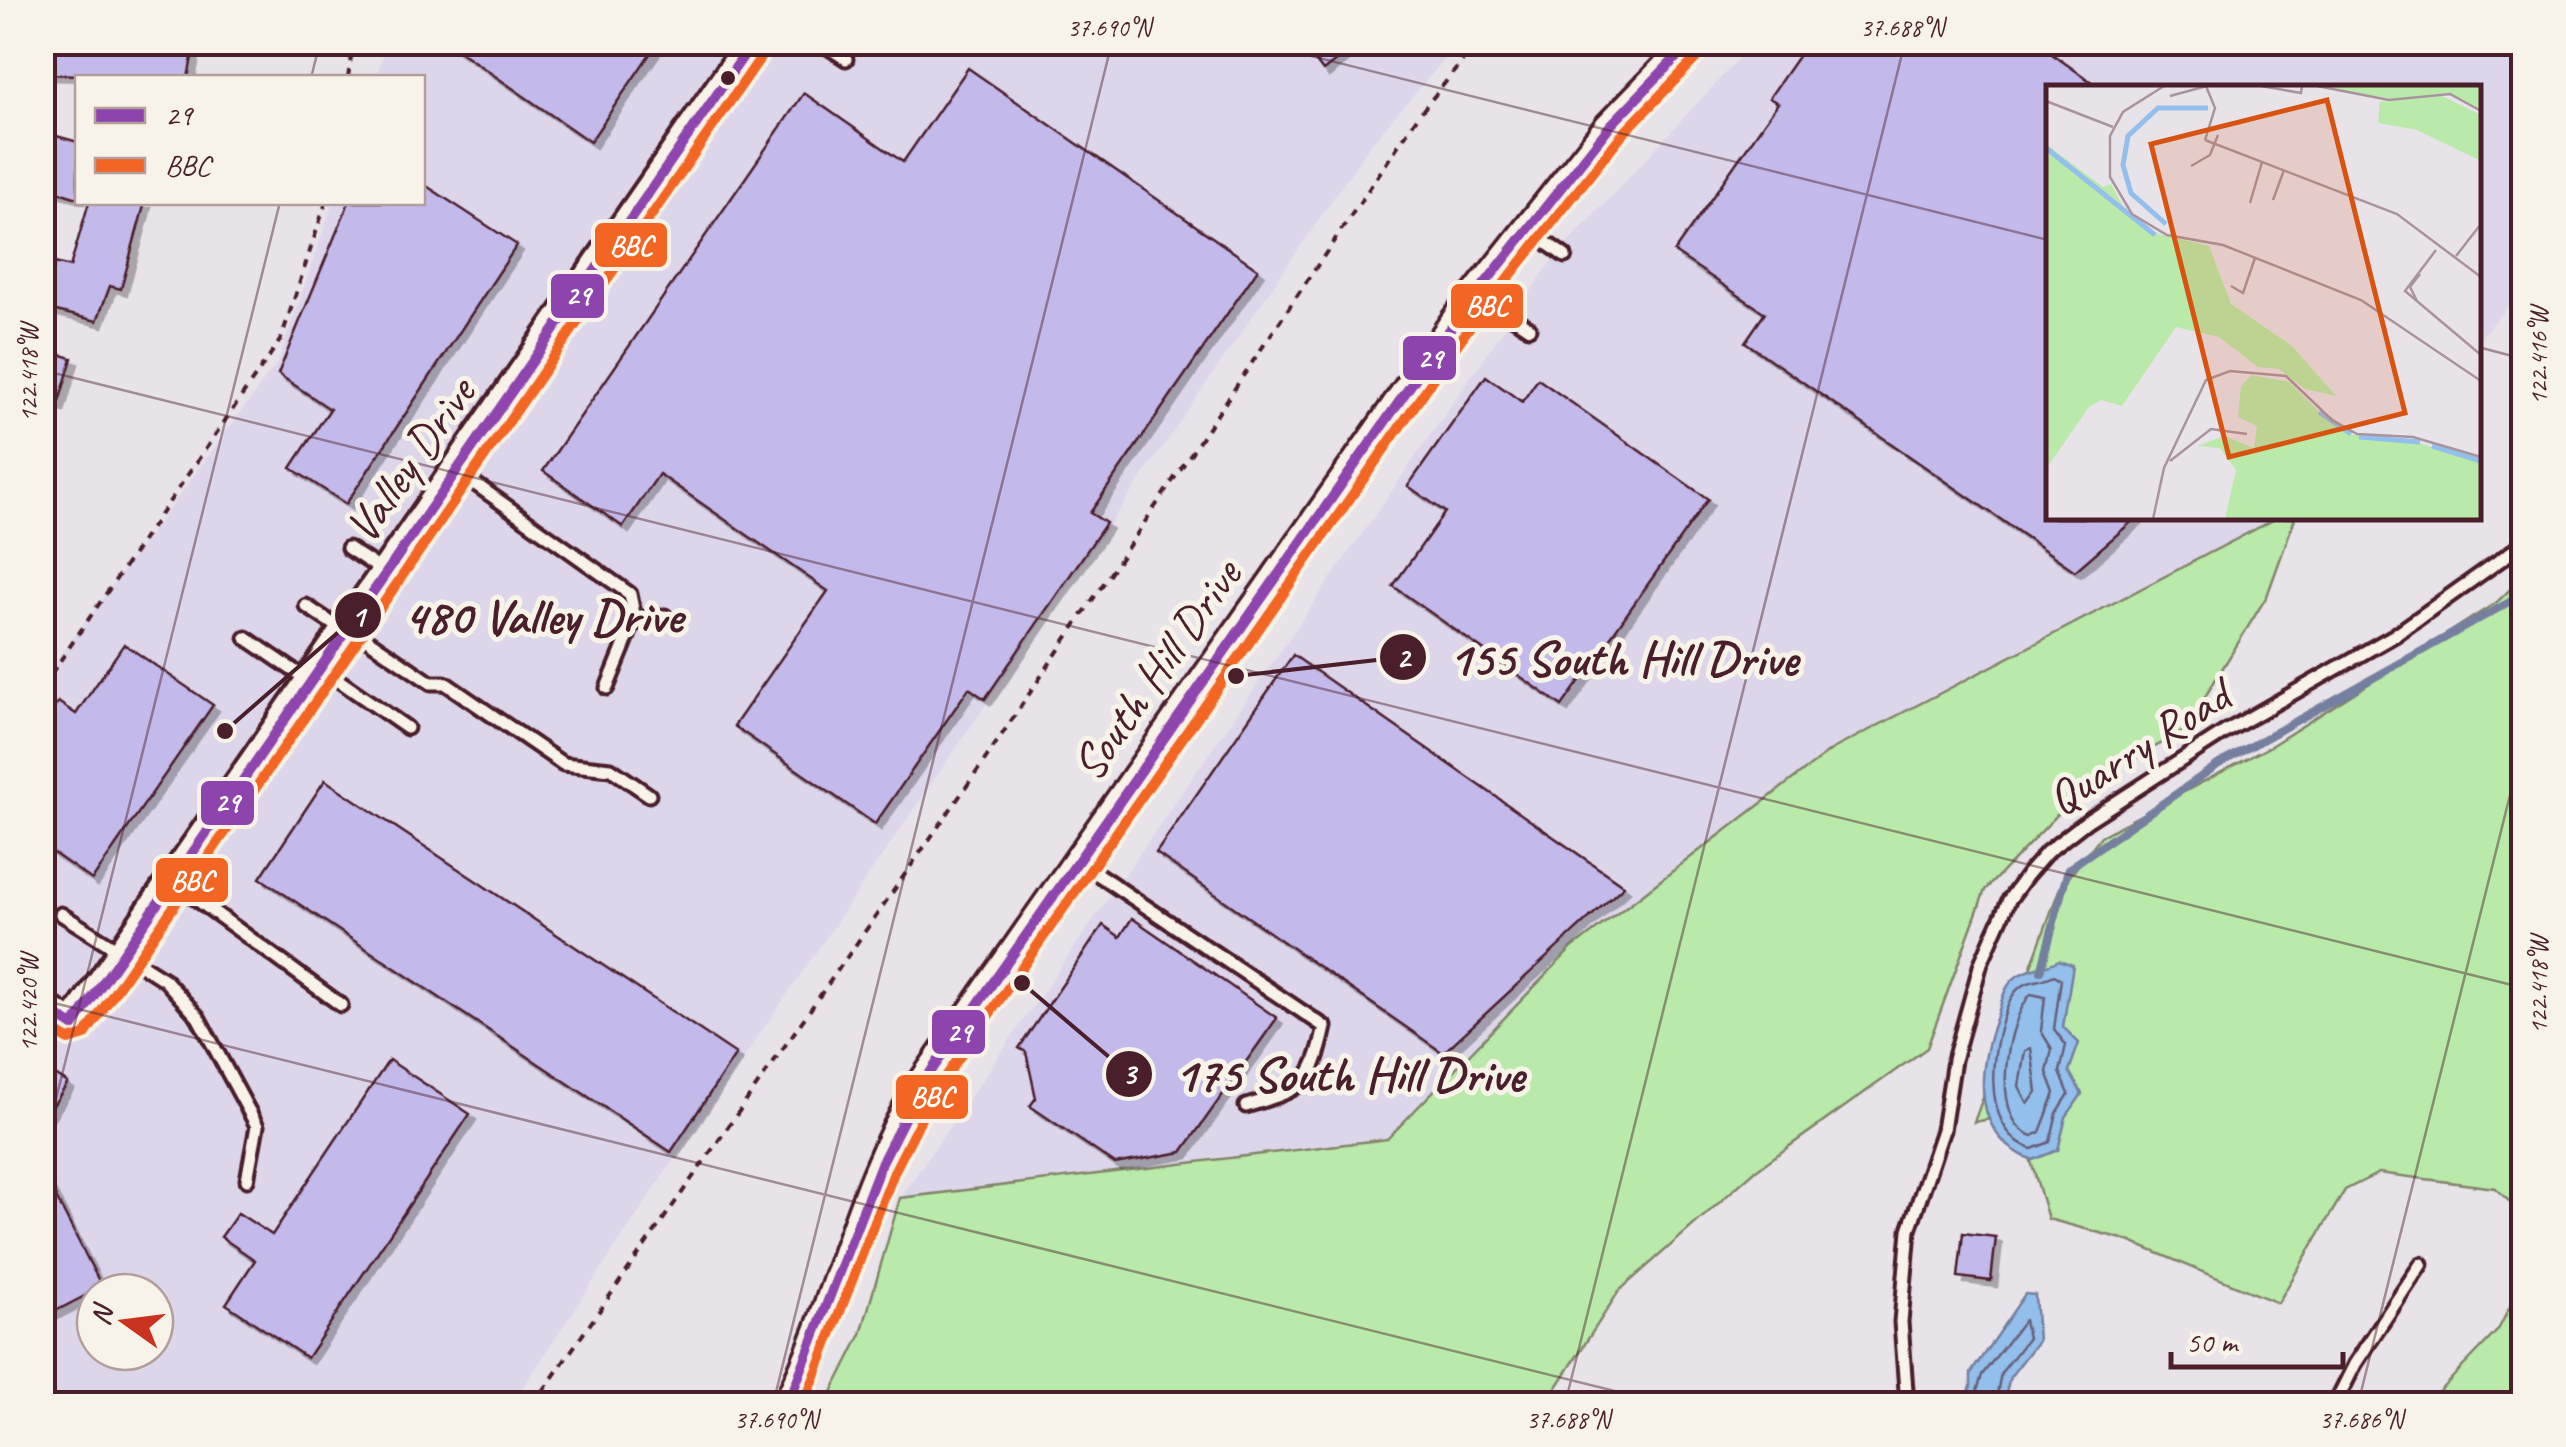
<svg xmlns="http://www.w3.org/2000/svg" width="2566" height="1447" font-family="Caveat,sans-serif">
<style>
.built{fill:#ddd6ea;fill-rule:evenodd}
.green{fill:#b9eaa9;stroke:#82846a;stroke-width:2.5}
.water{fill:#92bfec;stroke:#757f9f;stroke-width:2.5}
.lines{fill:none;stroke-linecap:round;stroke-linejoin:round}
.shore{stroke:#675f78;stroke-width:2.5}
.stream{stroke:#757f9f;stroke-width:8}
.building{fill:#c4b9eb;stroke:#4a1f2b;stroke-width:2.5;filter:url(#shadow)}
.service-casing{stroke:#4a1f2b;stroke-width:19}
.tertiary-casing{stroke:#4a1f2b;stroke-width:35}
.secondary-casing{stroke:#4a1f2b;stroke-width:38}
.path{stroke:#4a1f2b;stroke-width:4;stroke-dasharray:8 8;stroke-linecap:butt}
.service{stroke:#f7f3e8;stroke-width:11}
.tertiary{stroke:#f7f3e8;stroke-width:28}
.secondary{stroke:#f7f3e8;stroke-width:30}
.bus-1-casing{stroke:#f7f3e8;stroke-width:18}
.bus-2-casing{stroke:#f7f3e8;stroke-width:18}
.bus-1{stroke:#8e44ad;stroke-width:10}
.bus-2{stroke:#f26522;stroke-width:10}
.ticks{fill:none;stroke:#4a1f2b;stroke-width:2.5;stroke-opacity:0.45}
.bus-dot{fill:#4a1f2b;stroke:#f7f3e8;stroke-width:4}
.labels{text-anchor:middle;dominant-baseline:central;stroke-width:10;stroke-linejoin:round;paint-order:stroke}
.street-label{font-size:48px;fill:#4a1f2b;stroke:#f7f3e8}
.inset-river{fill:none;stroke:#92bfec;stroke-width:5}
.inset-road{fill:none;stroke:#a9949d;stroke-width:2.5}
.view{fill:#d8530f;fill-opacity:0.15;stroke:#d8530f;stroke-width:5}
.inset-edge{fill:none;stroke:#4a1f2b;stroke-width:5}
.leader{fill:none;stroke:#4a1f2b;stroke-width:4}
.callout-dot{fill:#4a1f2b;stroke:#f7f3e8;stroke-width:4}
.mark-label{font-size:30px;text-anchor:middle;font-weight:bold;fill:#fff}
.callout-label{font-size:50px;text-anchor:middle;font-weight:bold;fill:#4a1f2b;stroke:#f7f3e8;stroke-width:10;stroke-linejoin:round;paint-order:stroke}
.line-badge{stroke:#f7f3e8;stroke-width:4}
.badge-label{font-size:28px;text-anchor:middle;font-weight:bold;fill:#fff}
.neatline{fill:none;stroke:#4a1f2b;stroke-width:4}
.ticks-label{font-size:25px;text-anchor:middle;fill:#4a1f2b}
</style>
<defs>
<filter id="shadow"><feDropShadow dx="6" dy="6" stdDeviation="0" flood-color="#0004"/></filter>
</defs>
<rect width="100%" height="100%" fill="#e8e2e9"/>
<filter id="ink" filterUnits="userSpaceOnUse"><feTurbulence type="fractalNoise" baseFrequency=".01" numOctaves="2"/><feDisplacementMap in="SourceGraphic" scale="20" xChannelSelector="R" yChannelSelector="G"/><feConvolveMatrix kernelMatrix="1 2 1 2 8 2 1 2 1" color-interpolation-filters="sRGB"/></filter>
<g filter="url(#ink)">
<path class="built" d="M387,43H1459L1372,142L676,1156L512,1404H43L42,680L278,362L333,203L422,202V78L376,77ZM95,1292H155V1352H95Z
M1753,43H2523V291L2479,338L2478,88H2048V518H2277L1831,750L1572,948L1387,1139L900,1198L1553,259Z"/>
<path class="green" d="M2277,518H2295L2267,596L2184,731L2087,784L1985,890L1927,1048L1756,1170L1619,1291L1546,1404H826L861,1334L900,1198L1387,1139L1572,948L1831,750Z
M2523,577V1214L2495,1188L2379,1173L2345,1190L2278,1303L2126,1240L2048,1219L2017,1114L1974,1122L2059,890L2101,836L2269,747L2497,602Z
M2523,1281V1404H2427L2498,1330Z"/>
<path class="water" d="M2059,960L2073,965L2063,1027L2079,1043L2069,1071L2082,1094L2066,1117L2058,1150L2033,1160C1971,1137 1977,1072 1996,1019C2002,1004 2002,988 2016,977C2027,968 2045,968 2059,960Z
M2025,1294L2035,1295L2038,1341L2010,1377L2003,1404H1962L1971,1387V1373Z"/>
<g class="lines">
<path class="shore" d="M2054,975L2061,979L2054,1029L2066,1045L2060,1072L2069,1094L2057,1113L2050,1142L2032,1149C1976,1129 1991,1037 2013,995C2023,979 2040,983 2054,975Z
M2031,994L2045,997L2041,1031L2052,1049L2047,1072L2055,1093L2040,1132L2033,1136C1988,1122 2007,1020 2031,994Z
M2031,1048L2037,1092L2028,1104L2019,1086L2025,1051Z
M1973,1404L1982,1375L2024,1320L2028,1338L2001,1373L1995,1404"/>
<path class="stream" d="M2041,971L2068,869L2219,764L2524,594"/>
</g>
<path class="building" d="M42,42H84L148,51L149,42H195L188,78L46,74L48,59L42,58Z
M446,42H658L590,142Z
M1301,42H1360L1323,71Z
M1808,42H2035L2100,88H2048V518H2136L2075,571L1745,342L1765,313L1674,252L1778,103L1769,98Z
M968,68L1258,269L1090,513L1106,523L985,699L969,688L875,824L734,726L828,591L659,474L623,527L543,471L804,93L903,162Z
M42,132L78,142V198L42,187Z
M422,183L517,245L346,504L291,468L330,409L278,374L349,202H422Z
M89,202H145L121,289L110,286L97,321L44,308L55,263L70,267Z
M42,349L72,358L58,406L42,401Z
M1486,376L1522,402L1538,379L1708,499L1562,706L1393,586L1445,512L1408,486Z
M124,644L213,705L92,880L42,845V725L58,702L76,714Z
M1293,655L1624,886L1443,1053L1156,853Z
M325,780L736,1054L671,1152L260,878Z
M1132,918L1277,1018L1182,1152L1115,1164L1030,1106L1036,1098L1026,1052L1019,1048L1103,925L1120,937Z
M389,1060L470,1114L307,1358L226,1304L255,1260L221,1237L238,1213L272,1235Z
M42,1067L68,1083L42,1122Z
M42,1170L102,1287L42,1318Z
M1963,1233L1996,1237L1991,1281L1958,1277Z"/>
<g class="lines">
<g class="service-casing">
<path id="service" d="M820,42L846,59
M1530,231L1565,256
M1477,293L1529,328
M457,471L630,594L635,619L665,616
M348,548L386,573
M306,606L342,630
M349,627L431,683H445L563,764L611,769L649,795
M246,638L309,681
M324,670L407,728
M607,688L635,619
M1078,861L1325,1027C1312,1086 1302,1089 1246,1106
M173,882L341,1005
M61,914L165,980L198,1017L257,1126L247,1180
M1907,1404L1901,1322L1909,1230L1943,1130L1954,1060L1981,963L2009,900L2027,875L2047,852L2087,821L2225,732L2395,635L2524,543
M2335,1404L2355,1364L2421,1264"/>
</g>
<g class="tertiary-casing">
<path id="tertiary" d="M42,1006L73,1026
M788,1404C839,1300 859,1187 920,1087L1457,319L1609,127L1691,42"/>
</g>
<g class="secondary-casing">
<path id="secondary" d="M73,1026L753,42"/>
</g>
<path class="path" d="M348,78L353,42
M42,687L281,339L326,202
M534,1404L978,770L1418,116L1478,42"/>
<use href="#service" class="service"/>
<use href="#tertiary" class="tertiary"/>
<use href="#secondary" class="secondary"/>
<g class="bus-1-casing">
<path id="bus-1" d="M42,1006L73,1026L753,42
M788,1404L881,1164L920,1087L1457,319L1609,127L1691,42"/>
</g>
<g class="bus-2-casing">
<path id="bus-2" d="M42,1024L69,1040L85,1035L765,51
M804,1404L895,1170L933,1095L1469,328L1620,137L1702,52"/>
</g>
<use href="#bus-1" class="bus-1"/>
<use href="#bus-2" class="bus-2"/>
</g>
</g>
<path class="ticks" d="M1255,42L2048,240M311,78L320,42M2478,347L2524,359M42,370L2524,988M42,1000L1667,1404M42,1155L280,202M773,1404L1112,42M1565,1404L1905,42M2358,1404L2524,739"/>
<circle class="bus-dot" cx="728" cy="78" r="9"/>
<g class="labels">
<g class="street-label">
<text transform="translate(410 460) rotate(-55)">Valley Drive</text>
<text transform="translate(1156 670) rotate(-55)">South Hill Drive</text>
<text transform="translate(2138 747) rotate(-33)">Quarry Road</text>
</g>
</g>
<g transform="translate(2046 85)">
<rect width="435" height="435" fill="#e8e2e9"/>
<path d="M271,1H435V26L404,9L353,15ZM396,11L435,30V76L371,45L332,38L334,17ZM0,59L57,102L65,99L81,129L104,147L163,161L185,219L246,261L290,311L259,304L233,284L212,282L173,252L130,242L76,321L55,315L43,322L0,384ZM205,290L243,297L284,338L307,350L364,355L435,378V434H179L190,385L174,363L152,361L178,351L208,363L211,341L192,332L195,302Z" fill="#b9eaa9"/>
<path class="inset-river" d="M0,63L109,150M120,139L85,108L77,80L82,51L112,23H162M273,327L305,349M313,352L374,357M386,361L435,376"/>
<path class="inset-road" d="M118,1L77,27L64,51V92L86,129L121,150L177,160L315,215L435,296M215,1L255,8L256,1M271,1L343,15L404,9L435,26M124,11L161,1M0,16L67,42M159,55L169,23L160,1M159,55L351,129L435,192M145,81L164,70L172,50M227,115L238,85M204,118L216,77M390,165L359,206L435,270M410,171L435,139M185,201L197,208L209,173M371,216L364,202L374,189M124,376L165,344L201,349M107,434L118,383L160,295L184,286L240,291L286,335L311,349L367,352L435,372"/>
<path class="view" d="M281,15L359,328L183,372L105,59Z"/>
<rect width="435" height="435" class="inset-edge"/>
</g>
<path class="leader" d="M225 731L358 615M1236 676L1403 657M1022 983L1129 1074"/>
<g class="callout-dot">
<circle cx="225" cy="731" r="10"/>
<circle cx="1236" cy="676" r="10"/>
<circle cx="1022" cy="983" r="10"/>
<circle cx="358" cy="615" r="25"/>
<circle cx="1403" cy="657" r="25"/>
<circle cx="1129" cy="1074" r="25"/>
</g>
<g class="mark-label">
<text x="358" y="626">1</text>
<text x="1403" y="668">2</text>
<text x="1129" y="1084">3</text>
</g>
<g class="callout-label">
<text x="543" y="633">480 Valley Drive</text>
<text x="1623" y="675">155 South Hill Drive</text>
<text x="1349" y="1091">175 South Hill Drive</text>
</g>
<g class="line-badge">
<rect x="593" y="221" width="76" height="48" rx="10" fill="#f26522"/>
<rect x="549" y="272" width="57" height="48" rx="10" fill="#8e44ad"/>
<rect x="1449" y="282" width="76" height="48" rx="10" fill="#f26522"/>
<rect x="1401" y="334" width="57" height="48" rx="10" fill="#8e44ad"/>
<rect x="199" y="779" width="57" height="48" rx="10" fill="#8e44ad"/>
<rect x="154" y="856" width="76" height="48" rx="10" fill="#f26522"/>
<rect x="930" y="1008" width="57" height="48" rx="10" fill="#8e44ad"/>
<rect x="894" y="1073" width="76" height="48" rx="10" fill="#f26522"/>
</g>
<g class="badge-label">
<text x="631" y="255">BBC</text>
<text x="578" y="305">29</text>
<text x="1487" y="315">BBC</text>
<text x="1430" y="368">29</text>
<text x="227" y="812">29</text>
<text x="192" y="890">BBC</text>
<text x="959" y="1042">29</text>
<text x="932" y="1106">BBC</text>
</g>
<rect width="2566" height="1447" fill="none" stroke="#f7f3e8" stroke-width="110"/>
<rect x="75" y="75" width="350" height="130" fill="#f7f3e8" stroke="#b29e9c" stroke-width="2.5"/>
<rect x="95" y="108" width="50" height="15" fill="#8e44ad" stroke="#b29e9c" stroke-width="2.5"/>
<text x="165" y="125" font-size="30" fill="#4a1f2b">29</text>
<rect x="95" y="158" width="50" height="15" fill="#f26522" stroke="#b29e9c" stroke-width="2.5"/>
<text x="165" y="175" font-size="30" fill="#4a1f2b">BBC</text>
<g transform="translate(125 1322) rotate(284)"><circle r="48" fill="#f7f3e8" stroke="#b29e9c" stroke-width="2.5"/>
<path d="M0-8L18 38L0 25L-18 38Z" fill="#c8321e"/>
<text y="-15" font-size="28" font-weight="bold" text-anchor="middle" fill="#4a1f2b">N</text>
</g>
<path d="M2171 1352v15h172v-15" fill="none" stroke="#4a1f2b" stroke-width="5"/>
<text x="2186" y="1352" font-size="30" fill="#4a1f2b" stroke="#f7f3e8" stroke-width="8" paint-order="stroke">50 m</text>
<rect x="55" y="55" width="2456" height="1337" class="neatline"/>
<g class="ticks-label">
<text x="1109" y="36">37.690°N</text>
<text x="1902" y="36">37.688°N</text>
<text transform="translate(2538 356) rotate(-90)" y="9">122.416°W</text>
<text transform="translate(28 373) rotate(-90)" y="9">122.418°W</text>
<text transform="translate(2538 985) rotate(-90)" y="9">122.418°W</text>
<text transform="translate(28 1003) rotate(-90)" y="9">122.420°W</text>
<text x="776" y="1428">37.690°N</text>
<text x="1568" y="1428">37.688°N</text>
<text x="2361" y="1428">37.686°N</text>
</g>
</svg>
